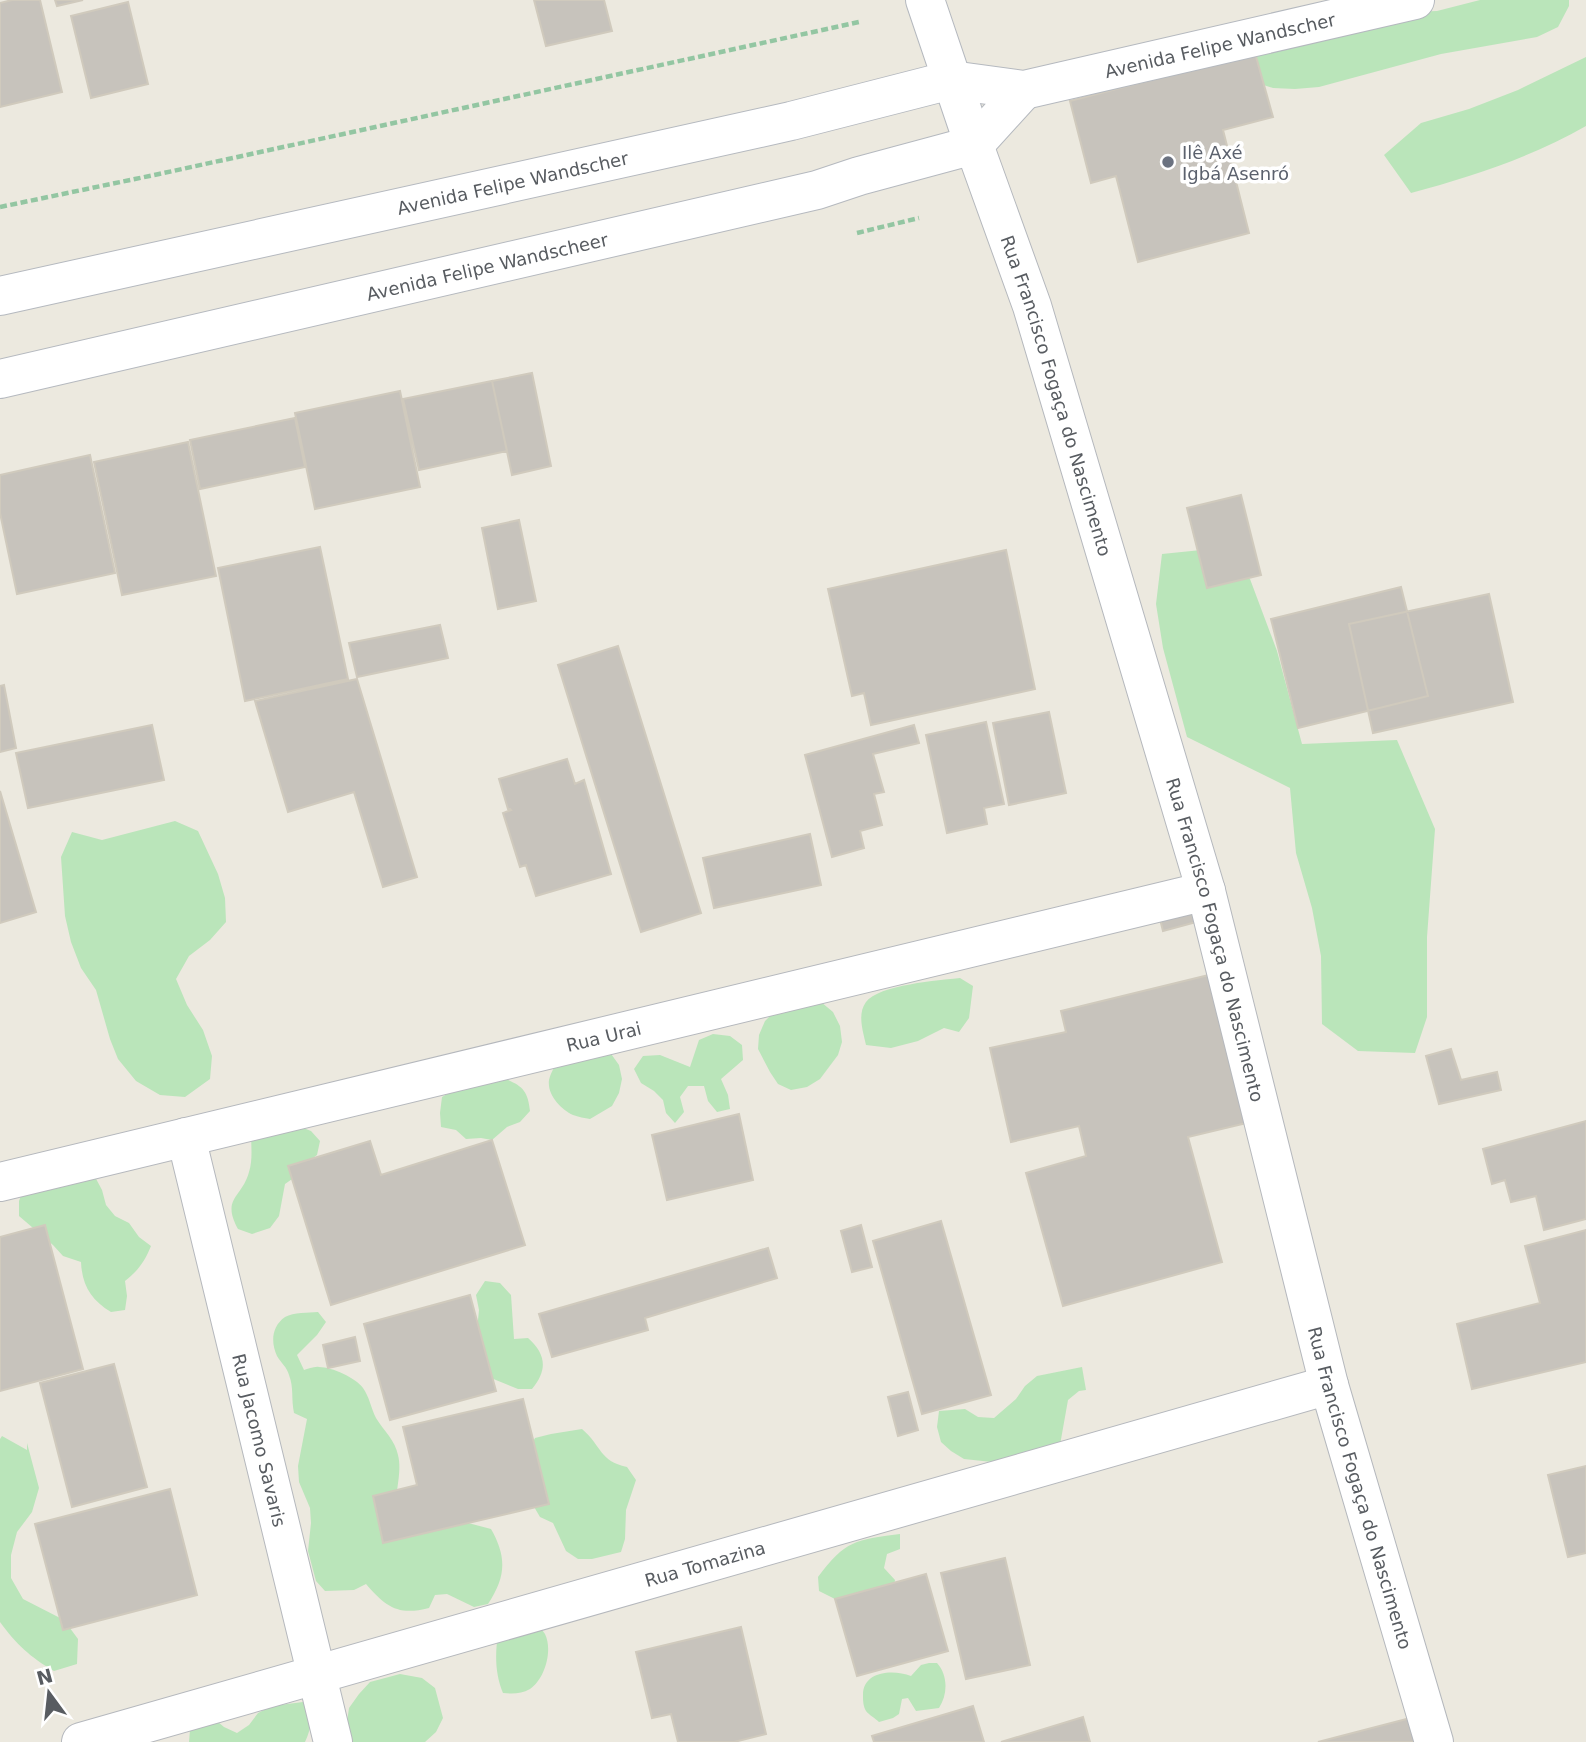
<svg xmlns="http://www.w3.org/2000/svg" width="1586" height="1742" font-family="'DejaVu Sans',sans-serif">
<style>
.green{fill:#bae5ba}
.building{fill:#c7c3bc;stroke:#d0cabd;stroke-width:2}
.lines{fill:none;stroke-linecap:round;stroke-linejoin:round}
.street-casing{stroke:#b5b8bd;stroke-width:40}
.secondary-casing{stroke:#b5b9bf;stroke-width:40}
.path{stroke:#93c6a2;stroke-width:4.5;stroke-dasharray:7 3.5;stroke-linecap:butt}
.street{stroke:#fff;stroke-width:38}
.secondary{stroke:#fff;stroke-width:38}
.worship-dot{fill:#6b7280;stroke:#fff;stroke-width:2.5}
.labels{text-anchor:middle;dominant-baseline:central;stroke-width:7;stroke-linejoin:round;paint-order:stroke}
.street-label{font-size:18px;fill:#585c61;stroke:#fff}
.worship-label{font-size:18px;fill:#5b616d;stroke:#fff;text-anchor:start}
</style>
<rect width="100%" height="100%" fill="#ece9df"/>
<path class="green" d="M1480,0H1569V6L1558,27L1537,37L1441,54L1319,87L1295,89L1273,88L1251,81L1206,49L1411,12L1437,11Z
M1586,57V126C1532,157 1471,177 1411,193L1384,155L1421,123L1469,109L1518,90Z
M1211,549L1250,579L1277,651L1302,744L1397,740L1435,829L1427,937V1017L1415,1053L1358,1051L1322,1024L1321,956L1312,908L1296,853L1290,788L1187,737L1163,648L1156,604L1162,554Z
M175,821L198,831L218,874L225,898L226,922L210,940L189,956L176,979L187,1005L203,1030L212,1056L210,1079L185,1097L160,1095L136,1081L118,1059L110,1039L96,990L81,968L71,942L65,916L61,857L72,832L102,840Z
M960,978L973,986L969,1018L959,1032L944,1028L918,1041L891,1048L866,1045C863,1031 857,1014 866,1002C878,985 940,980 960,978Z
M821,1002L833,1012L840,1026L842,1042L838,1055L820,1079L807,1087L791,1090L778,1084L770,1072L758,1049L759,1035L765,1021L775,1011Z
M713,1034L730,1036L742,1045L743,1060L721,1079L728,1095L730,1109L717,1112L708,1101L704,1086H688L680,1097L684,1112L675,1123L666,1113L663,1100L654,1091L641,1083L634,1069L643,1056L660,1055L690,1067L699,1040Z
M609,1051L619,1065L622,1079L619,1093L612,1106L590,1119C585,1118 578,1117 573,1115C561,1109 547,1095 549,1080C551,1071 557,1063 562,1055Z
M501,1077C521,1085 528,1089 530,1111L520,1122L507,1127L492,1140L481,1138L466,1139L456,1130L441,1127L440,1113L442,1097L456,1089Z
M296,1125L311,1131L320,1141L317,1155L305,1164L295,1177L285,1184L279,1216L270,1228L252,1234L238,1229C221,1198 242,1198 249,1172C253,1159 251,1145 251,1131Z
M94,1175L102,1190L106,1205L115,1216L129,1223L139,1237L151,1246C145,1261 138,1271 125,1281L127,1296L125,1310L111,1312C91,1300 82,1285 81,1262L63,1256L53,1245L19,1216V1201L24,1187Z
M485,1281L500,1283L511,1295L514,1339L528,1338C546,1354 548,1370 532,1389H518L491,1378L476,1340L479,1310L476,1295Z
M318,1312L326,1322L317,1335L297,1355L304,1370C308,1369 315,1366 319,1367C332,1367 356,1378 363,1388C369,1396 371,1408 376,1418C384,1431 395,1440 398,1455C402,1471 396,1488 396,1504L491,1529C507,1557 506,1577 488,1604L474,1607L447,1594L435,1595L429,1608C398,1616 386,1607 366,1584L354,1590L325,1591L316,1581L308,1551L311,1523L310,1508L299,1482L298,1466L307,1419L294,1413C291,1398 294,1388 289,1375C287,1367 281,1363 277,1356C271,1343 271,1327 285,1317C294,1312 308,1313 318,1312Z
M1082,1367L1086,1390L1079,1391L1068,1400L1060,1445L992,1462L964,1459L951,1451L941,1442L937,1427L939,1411L965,1409L978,1417L994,1418L1016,1399L1025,1386L1037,1376Z
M582,1429C602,1446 599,1461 627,1467L636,1480L626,1510L625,1539L621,1552L592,1559H578L566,1551L553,1523L540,1517L533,1505L530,1447L535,1438L551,1434Z
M2,1436L27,1450V1443L39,1488L32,1512L17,1532L11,1555V1578L23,1599L64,1620L78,1639L77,1664L54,1671C30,1657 16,1644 0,1622V1439Z
M900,1534V1549L887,1554L884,1568L895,1580L893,1593L835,1599L819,1591L818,1577C846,1540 855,1540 900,1534Z
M533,1621C537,1625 542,1629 545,1634C553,1650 545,1679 530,1689C521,1694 513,1694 503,1693C495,1673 495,1655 498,1634Z
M929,1663H937C948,1675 948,1694 939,1708L916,1711L908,1698L902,1699L899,1714L893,1718L879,1722C875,1718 869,1715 866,1711C863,1706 863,1700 863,1695C863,1671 893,1669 911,1676L921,1665Z
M400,1674L422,1678L435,1688L443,1718L436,1732L425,1742H351L347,1722L349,1708L359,1694L370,1682Z
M303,1702C311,1718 313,1725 305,1742H189L190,1730L212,1717L224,1727L237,1733L249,1725L258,1713L272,1706Z"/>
<path class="building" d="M12,0H40L62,92L0,107V3Z
M55,0H83L57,6Z
M534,0H604L612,31L546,46Z
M128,2L148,84L91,98L71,16Z
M1255,53L1273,117L1223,130L1249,233L1138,262L1116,176L1091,183L1070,101Z
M532,373L551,466L512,475L492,381Z
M492,381L507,451L419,470L403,399Z
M400,391L420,487L315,509L295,413Z
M295,418L305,467L200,489L190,440Z
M188,442L216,576L122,595L94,462Z
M90,455L115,573L17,594L0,513V475Z
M1241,495L1261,575L1207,588L1187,508Z
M519,520L536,601L498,609L482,528Z
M320,547L348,679L245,701L218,568Z
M1006,550L1035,689L871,725L864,693L852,696L828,589Z
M1401,587L1428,696L1298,728L1271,619Z
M1489,594L1513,702L1373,733L1349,624Z
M440,625L448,658L357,677L349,643Z
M618,646L701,913L641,932L558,665Z
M357,679L417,877L383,887L354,792L288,812L255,701Z
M4,685L16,748L0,752V686Z
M1049,712L1066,793L1009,805L993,723Z
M986,722L1004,804L984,808L987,824L947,833L926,735Z
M152,725L164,780L28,808L16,753Z
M914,725L919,743L873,754L884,792L874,794L882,825L860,831L864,848L832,857L805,755Z
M567,759L575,784L584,780L611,874L536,896L526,865L520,867L503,813L511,810L510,809H508L499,779Z
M0,791L36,912L0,923Z
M810,834L821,885L714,908L703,858Z
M1157,907L1211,918L1163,931Z
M1217,973L1259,1120L1188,1137L1222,1262L1063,1306L1026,1173L1086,1156L1079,1126L1011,1142L990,1048L1066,1032L1061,1011Z
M1451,1049L1461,1080L1497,1072L1501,1090L1439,1104L1426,1056Z
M739,1114L753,1180L667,1200L652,1135Z
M1586,1121V1219L1544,1230L1536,1196L1511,1202L1505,1180L1492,1184L1483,1149Z
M492,1140L525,1245L331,1305L288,1166L370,1141L381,1175Z
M941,1221L991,1395L922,1414L873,1241Z
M45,1225L83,1369L0,1391V1237Z
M861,1225L872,1267L852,1272L841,1231Z
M1586,1230V1362L1472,1389L1457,1324L1540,1303L1525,1246Z
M768,1248L777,1278L645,1318L648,1330L552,1357L539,1314Z
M470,1295L496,1391L390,1420L364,1324Z
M355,1337L360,1361L328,1368L323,1345Z
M114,1364L147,1487L72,1507L40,1383Z
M908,1392L918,1430L898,1436L888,1397Z
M523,1399L549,1504L383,1543L373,1496L417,1485L403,1427Z
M1586,1466V1553L1568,1557L1548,1475Z
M170,1489L197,1595L63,1630L35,1524Z
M1005,1558L1030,1665L966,1679L941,1573Z
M926,1574L948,1651L857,1676L835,1599Z
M741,1627L766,1734L734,1742H678L671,1714L652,1718L636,1652Z
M973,1706L984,1742H874L872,1736Z
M1422,1715L1429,1742H1318Z
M1083,1717L1090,1742H1001Z"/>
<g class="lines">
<g class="street-casing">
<g id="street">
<path id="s1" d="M974,145L1032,306L1206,891L1329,1385L1434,1742"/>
<path id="s2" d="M186,1137L333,1742"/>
<path id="s3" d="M0,1182L1206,891"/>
<path id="s4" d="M81,1742L1329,1385"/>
</g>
</g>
<g class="secondary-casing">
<g id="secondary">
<path d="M925,0L974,145"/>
<path d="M974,145L1024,90"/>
<path id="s5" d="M0,296L791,121L951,80L1024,90L1415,0"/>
<path id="s6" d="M0,379L817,190L859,176L974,145"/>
</g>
</g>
<path class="path" d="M0,207L159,174L859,22
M857,233L919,218"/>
<use href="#street" class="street"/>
<use href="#secondary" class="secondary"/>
</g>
<circle class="worship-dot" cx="1168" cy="162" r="7"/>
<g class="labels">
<g class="street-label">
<text stroke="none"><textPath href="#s5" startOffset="1250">Avenida Felipe Wandscher</textPath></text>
<text stroke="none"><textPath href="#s5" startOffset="525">Avenida Felipe Wandscher</textPath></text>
<text stroke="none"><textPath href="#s6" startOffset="500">Avenida Felipe Wandscheer</textPath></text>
<text stroke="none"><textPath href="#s1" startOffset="264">Rua Francisco Fogaça do Nascimento</textPath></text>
<text stroke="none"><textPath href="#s1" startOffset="831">Rua Francisco Fogaça do Nascimento</textPath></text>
<text stroke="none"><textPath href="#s3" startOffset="621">Rua Urai</textPath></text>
<text stroke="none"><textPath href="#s2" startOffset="312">Rua Jacomo Savaris</textPath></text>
<text stroke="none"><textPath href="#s1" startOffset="1398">Rua Francisco Fogaça do Nascimento</textPath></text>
<text stroke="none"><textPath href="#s4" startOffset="649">Rua Tomazina</textPath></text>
</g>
<g class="worship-label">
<text x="1182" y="152">Ilê Axé<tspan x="1182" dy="21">Igbá Asenró</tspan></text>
</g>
</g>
<g transform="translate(49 1693) rotate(345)" stroke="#ffffff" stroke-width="5" paint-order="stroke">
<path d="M0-5L12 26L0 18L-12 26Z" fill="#585c61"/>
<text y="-10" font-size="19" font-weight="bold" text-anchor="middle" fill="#585c61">N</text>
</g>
</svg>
